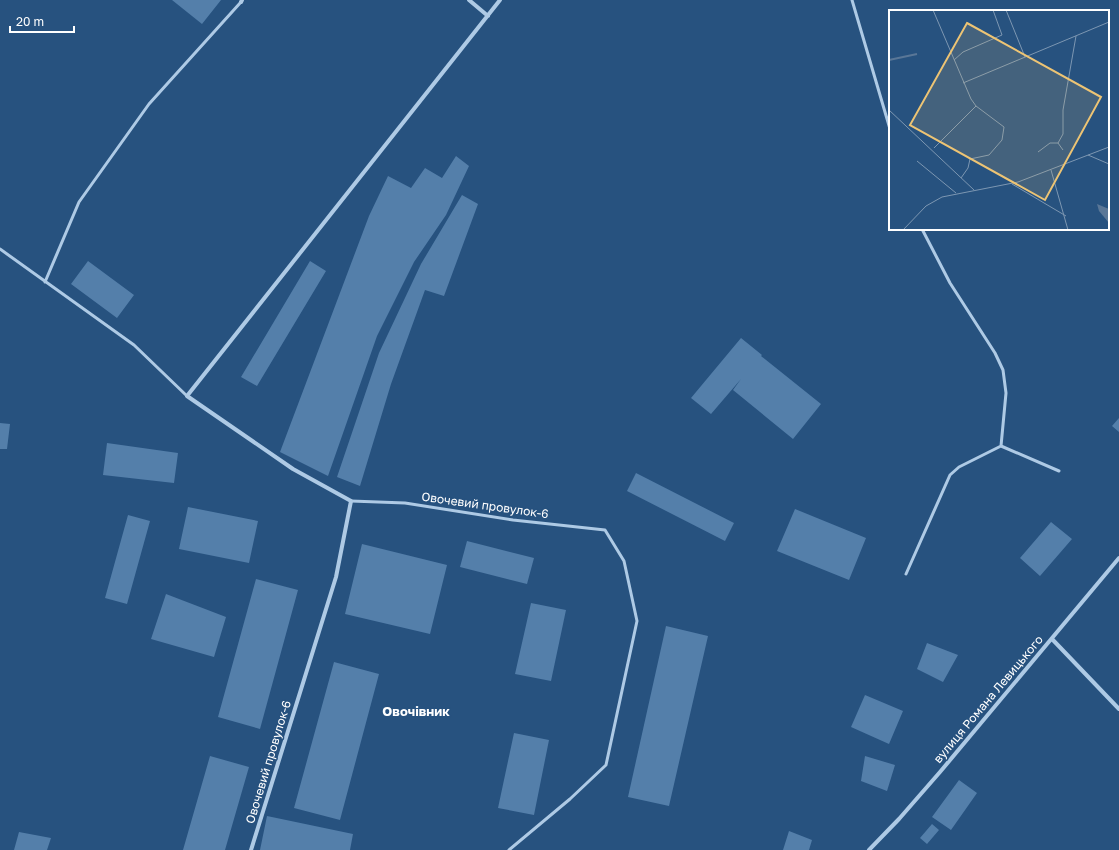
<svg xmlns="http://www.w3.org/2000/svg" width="1119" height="850" font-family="'Golos Text',sans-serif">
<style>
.building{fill:#547faa}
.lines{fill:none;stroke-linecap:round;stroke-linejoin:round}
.lane{stroke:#aecae5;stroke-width:3}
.street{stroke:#aecae5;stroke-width:4}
.labels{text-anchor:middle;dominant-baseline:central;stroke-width:3;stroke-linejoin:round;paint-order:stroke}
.street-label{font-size:12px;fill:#fff;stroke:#27527f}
.neighbourhood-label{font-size:13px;font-weight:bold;fill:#fff;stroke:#27527f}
.inset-river{fill:none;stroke:#5a7797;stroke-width:2}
.inset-road{fill:none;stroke:#7d97b2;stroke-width:1}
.view{fill:#edc474;fill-opacity:0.15;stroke:#edc474;stroke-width:2}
.inset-edge{fill:none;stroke:#fff;stroke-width:2}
</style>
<rect width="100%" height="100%" fill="#27527f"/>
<path class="building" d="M172,0H221L202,24Z
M456,156L469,166L446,215L414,262L377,336L328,476L280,452L369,216L388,176L411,188L425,168L442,178Z
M462,195L478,204L444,296L425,290L391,384L360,486L337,477L379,353L421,264Z
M88,261L134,295L117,318L71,284Z
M310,261L326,271L257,386L241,377Z
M741,338L762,355L761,356L821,404L793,439L733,390L741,379L711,414L691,398Z
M1119,418V432L1112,426Z
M0,423L10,424L7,449H0Z
M107,443L178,453L174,483L103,475Z
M636,473L734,523L725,541L627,491Z
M188,507L258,521L249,563L179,549Z
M795,509L866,538L849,580L777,551Z
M128,515L150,521L127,604L105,598Z
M1051,522L1072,539L1040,576L1020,558Z
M467,541L534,558L527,584L460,567Z
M362,544L447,565L430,634L345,614Z
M256,579L298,590L260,729L218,717Z
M166,594L226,617L214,657L151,639Z
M531,603L566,610L551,681L515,674Z
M666,626L708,636L669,806L628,797Z
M927,643L958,655L943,682L917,669Z
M334,662L379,674L340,820L294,808Z
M865,695L903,711L889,744L851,727Z
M514,733L549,740L534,815L498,808Z
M210,756L249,767L225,850H183Z
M865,756L895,765L887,791L861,781Z
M959,780L977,793L951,830L932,817Z
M267,816L353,834L350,850H260Z
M932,824L939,830L927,844L920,838Z
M789,831L812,840L809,850H783Z
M19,832L51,838L47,850H14Z"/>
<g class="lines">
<path class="lane" d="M852,0L890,129
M922,229L950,283L995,353L1003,370L1006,393L1001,446L1059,471
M0,249L134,345L187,396
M45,282L79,202L149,104L241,2
M351,501L405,503L513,520L605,530L624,561L637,621L606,765L570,799L509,850
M906,574L950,475L959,467L1001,446"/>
<path class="street" d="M469,0L488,16
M241,2L242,0
M1052,639L1119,709
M251,850L336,577L351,501L293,469L187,396L500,0
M869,850L899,819L940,772L1119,558"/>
</g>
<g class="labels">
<g class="street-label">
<text transform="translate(485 505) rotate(8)">Овочевий провулок-6</text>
<text transform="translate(988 699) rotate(-50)">вулиця Романа Левицького</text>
<text transform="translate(268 762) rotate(-73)">Овочевий провулок-6</text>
</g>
<g class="neighbourhood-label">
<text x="416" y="711">Овочівник</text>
</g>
</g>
<g transform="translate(889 10)">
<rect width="220" height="220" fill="#27527f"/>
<path d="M208,194L220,199V213L210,201Z" fill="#5a7797"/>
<path class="inset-river" d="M0,50L28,44"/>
<path class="inset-road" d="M44,0L82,89L87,96L115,117L113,130L100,145L81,149L79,158L72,168M117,0L136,47M65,50L74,42L113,25L104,0M74,73L220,12M0,100L85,180M45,138L87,96M174,140L169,133L174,124V100L187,26M149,142L161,133H169M199,145L220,154M28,151L67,183M162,160L179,220M123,174L177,206M14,220L37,196L53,187L129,172L220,137"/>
<path class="view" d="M78,13L212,87L156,190L21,115Z"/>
<rect width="220" height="220" class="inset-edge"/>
</g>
<path d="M10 26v6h64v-6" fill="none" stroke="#ffffff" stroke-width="2"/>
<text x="16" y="26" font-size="12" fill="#ffffff" stroke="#27527f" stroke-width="3" paint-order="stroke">20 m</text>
</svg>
